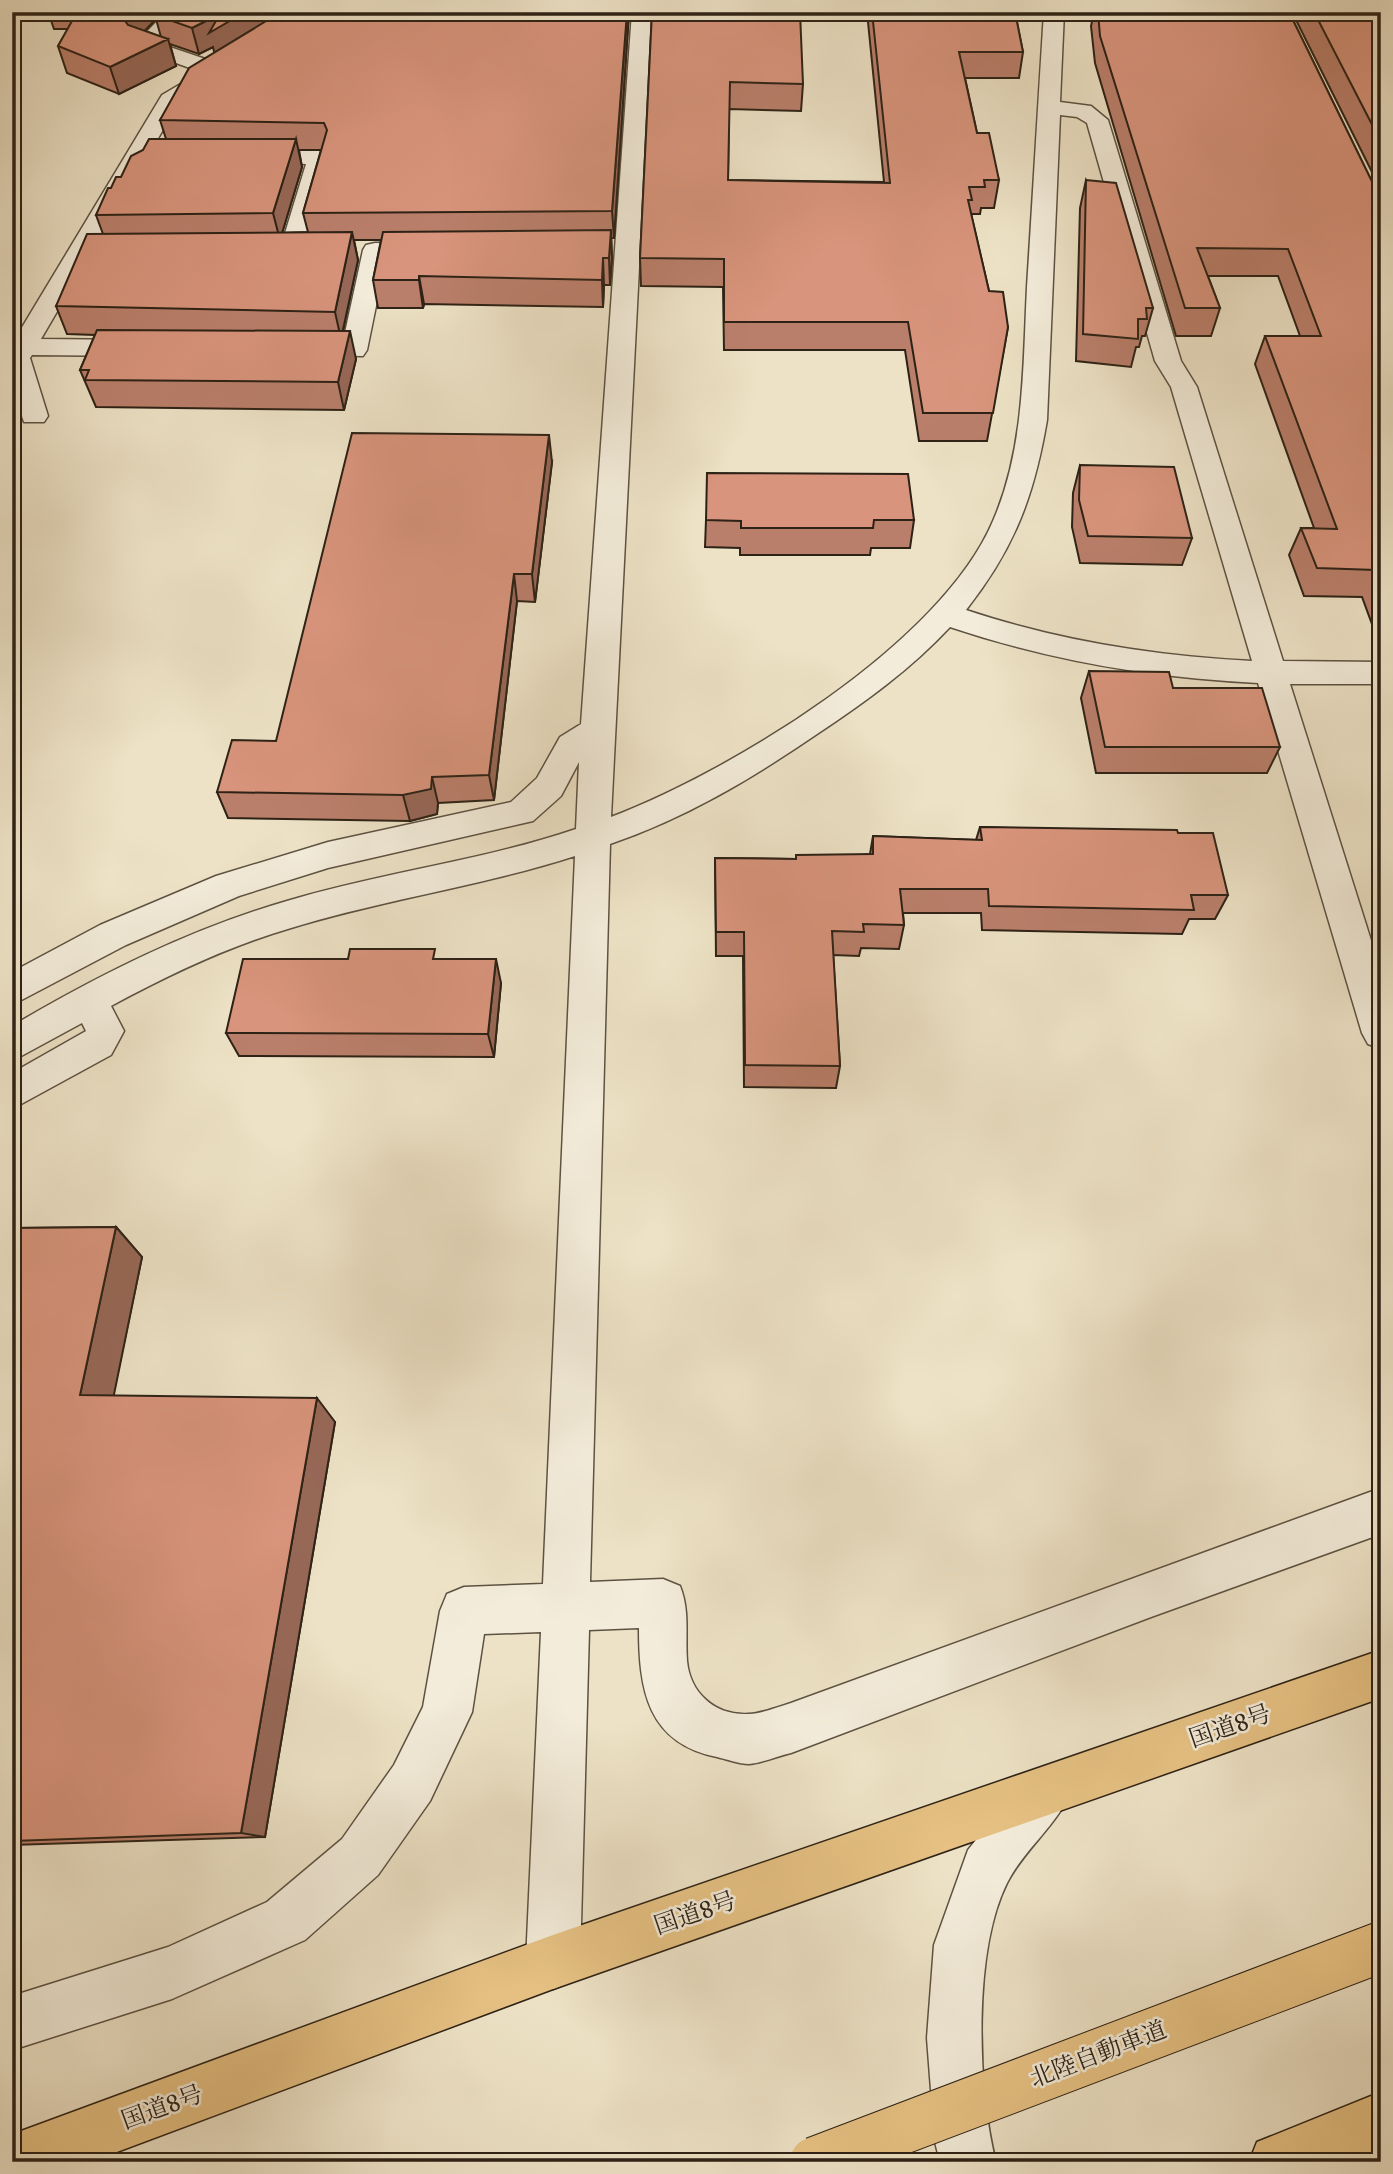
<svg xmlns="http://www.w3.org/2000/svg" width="1393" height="2174" font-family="'IM FELL Great Primer','Noto Serif JP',serif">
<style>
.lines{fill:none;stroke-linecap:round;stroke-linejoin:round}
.minor-casing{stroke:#5d5242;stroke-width:3}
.highway-casing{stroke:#2d2216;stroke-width:3}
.minor{fill:#f3ecda;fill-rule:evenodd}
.highway{fill:#e6c183;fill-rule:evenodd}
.highway-bridge-casing{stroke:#2d2216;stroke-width:52;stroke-linecap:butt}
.highway-bridge{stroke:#e6c183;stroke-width:50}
.wall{fill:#ba7f6b;stroke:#2d2216;stroke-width:2;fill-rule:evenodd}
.shaded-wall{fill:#976857;stroke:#2d2216;stroke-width:2}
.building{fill:#d8947c;stroke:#2d2216;stroke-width:2}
.labels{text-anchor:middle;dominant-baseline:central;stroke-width:5;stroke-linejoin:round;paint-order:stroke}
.near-street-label{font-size:24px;fill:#2d2216;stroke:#f3ecda}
</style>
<rect width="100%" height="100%" fill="#ede2c6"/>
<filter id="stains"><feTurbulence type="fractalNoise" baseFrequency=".00286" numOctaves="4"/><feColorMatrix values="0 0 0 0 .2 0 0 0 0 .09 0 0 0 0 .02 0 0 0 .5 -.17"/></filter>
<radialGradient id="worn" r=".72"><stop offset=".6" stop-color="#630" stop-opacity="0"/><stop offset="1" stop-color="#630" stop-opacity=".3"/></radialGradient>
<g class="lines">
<g class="minor-casing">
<path id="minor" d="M166,12H188L158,43L226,66L229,71L178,104L41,339L141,340L150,342L154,348L150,354L141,356L32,355L30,358L48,416L44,422H24L12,387V344L162,95L201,72L137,49L134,45Z
M632,12H652L611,817C732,771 941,644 993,521C1025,448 1023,365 1027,287C1033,195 1038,104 1044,12H1064L1060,102L1091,106L1108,120L1181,361L1197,387L1283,661L1381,662V684H1290L1381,972V1049L1368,1044L1362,1033L1258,683C1152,678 1051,661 950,627C911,669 865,702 817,734C751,779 686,818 610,844L590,1582L663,1579L680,1586C690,1611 685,1635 687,1661C690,1693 715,1716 749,1714C763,1713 778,1707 791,1703L1381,1488V1534L1151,1617L791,1753C778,1756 762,1763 749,1764C739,1764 726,1759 717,1757C647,1743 639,1689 639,1628L589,1630L580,1962L572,1981L553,1989L534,1981L526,1962L541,1632L484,1634L472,1712L464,1729L430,1801L378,1875L305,1940L172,1999L12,2050V1996L168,1947L267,1902L342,1839L394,1765L423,1707L440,1611L447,1594L464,1587L543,1584L575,856C482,886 385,899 291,928C229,946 168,975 111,1006L124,1031L111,1055L12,1109V1073L86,1031L82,1023L12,1061V1026C99,975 190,929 287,901C383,872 482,861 576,829L579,762L561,796L533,821L328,868L239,896L126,945L12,1005V972L100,925L216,876L328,842L511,802L537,778L560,737L581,724ZM1060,115L1077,117L1087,123L1155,361L1171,387L1252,661C1153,656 1060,641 966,610C1014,549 1034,497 1047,420Z
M247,150H319L330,157L301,255H251L248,250L251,245L282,243L306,164L239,162L236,157L239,152Z
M375,243H432L441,245L444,250L441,255L386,257L367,350L363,356L294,355L290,349L294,343L343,342L363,250L366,245Z
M1046,1766L1064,1773L1071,1791C1057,1826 1024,1849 1007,1883C973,1951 977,2089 996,2162H940L935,2142L927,2038L934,1945L968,1850L1028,1773Z"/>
</g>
<g class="highway-casing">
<path id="highway" d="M1381,1650V1698L553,1989L90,2162H12L13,2134L553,1935Z
M1381,2092V2148L1347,2162H1249L1257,2142Z"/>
</g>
<use href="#minor" class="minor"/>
<use href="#highway" class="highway"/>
<g class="highway-bridge-casing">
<path id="highway-bridge" d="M815,2162L1381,1947"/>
</g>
<use href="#highway-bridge" class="highway-bridge"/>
</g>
<path class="wall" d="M48,12H629L614,238H611L612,258L610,285H604L603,307L424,304L423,308H378L373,280L381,240H354L358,260L343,331L356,359L344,410L96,407L80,370L95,335L67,334L56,306L103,234L96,215L111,188L121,177L166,139L160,120L215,53L213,47L199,54L170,44L176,66L119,94L67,73L58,46L68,29H54ZM156,19L161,37L145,31ZM299,150H321L303,213L308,232L282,233L302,167Z
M652,12L803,84L801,111L729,109L728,180L884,182L867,12H1015L1023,52L1019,78H965L977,133L999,180L994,208H981L980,214H971L989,291L1008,327L987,441H919L905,350H724L723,287L641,286L640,258Z
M1094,12H1289L1378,194L1381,197V646H1380L1362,597L1304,596L1289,555L1301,528H1314L1255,364L1265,336H1300L1278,276H1208L1220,308L1211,336H1176L1095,63L1091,26Z
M1292,12H1381V190Z
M1086,180L1153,308L1145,336H1142L1139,347H1136L1131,367L1076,361L1080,208Z
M552,462L535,602L517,601L494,800L438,803L437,814L410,821L228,818L217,792L276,741Z
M1080,465L1192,538L1182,565L1080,563L1072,527L1073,493Z
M706,520H914L910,548H871L870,555H740V548L705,547Z
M1089,671L1280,747L1267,773H1096L1081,698Z
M980,827L1178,833L1228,895L1215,919H1189L1182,934L982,930L981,913H903L904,925L899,949L861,948L859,956L833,955L840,1066L836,1088L744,1087L743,956H716L715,858L796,859L870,854L873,836L976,840Z
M437,959L501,983L494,1057L239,1056L226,1033Z
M116,1227L142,1257L113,1396L335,1422L265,1837L12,1845V1228Z"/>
<path class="shaded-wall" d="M129,12H163L155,15L156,19L131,45L123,18Z
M245,12H295L216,60L213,47L199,54L192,28L220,14Z
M627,12H629L614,238L612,211Z
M168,39L176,66L119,94L110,67Z
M296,139L302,167L280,240L273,213Z
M611,230L612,258L610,285L609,258Z
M352,232L358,260L341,339L335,312Z
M603,258L604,285L603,307L602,280Z
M419,276L424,304L423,308L419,280Z
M350,331L356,359L344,410L338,382Z
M549,435L552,462L535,602L532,574Z
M514,574L517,601L494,800L489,775Z
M432,777L438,803L437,814L410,821L403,795Z
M496,959L501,983L494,1057L488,1034Z
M116,1227L142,1257L109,1419L80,1395Z
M317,1398L335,1422L265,1837L241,1833Z"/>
<path class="building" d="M77,12H129L123,18L128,25L168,39L110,67L58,46Z
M158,12H245L209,33L220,14L192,28L155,15Z
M281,12H627L612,211L303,213L327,130L324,123L160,120L189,68Z
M652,12H800L803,84L730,82L728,180L890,183L872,12H1015L1023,52H959L977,133H989L999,180H984L985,187H969L972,200H968L989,291L1003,292L1008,327L993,413H923L908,322H724V259L640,258Z
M1098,12H1289L1378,194L1381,197V583L1376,570L1317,568L1301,528L1337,529L1265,336H1321L1288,249L1197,248L1220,308H1185L1100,36Z
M1314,12H1381V142Z
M149,139H296L273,213L96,215L108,188H111L116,177H121L131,156L143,150Z
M1086,180L1116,183L1153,308H1146L1147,319H1138V339L1083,334Z
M611,230L609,258H603L602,280L419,276V280H373L383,232Z
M352,232L335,312L56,306L87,234Z
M97,330L350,331L338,382L85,380L89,370H80Z
M352,433L549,435L532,574H514L489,775L432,777L431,789L403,795L217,792L232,740L276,741Z
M1080,465L1174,467L1192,538L1088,536L1079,500Z
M707,473L908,474L914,520H874L873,528H741V521L706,520Z
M1089,671L1169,672L1173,688H1262L1280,747H1105Z
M980,827L1177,830L1178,833H1213L1228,895H1191L1194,910L989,906L988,889H900L904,925L863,924L864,932L832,931L840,1066L745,1065L744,932H716L715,858L796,859V855L873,854V836L982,840Z
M350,949H435L433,959H496L488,1034L226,1033L243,959H348Z
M116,1227L80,1395L317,1398L241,1833L12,1841V1228Z"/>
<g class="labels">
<g class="near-street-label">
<text transform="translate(1230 1726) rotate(-19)">国道8号</text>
<text transform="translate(695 1913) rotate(-19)">国道8号</text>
<text transform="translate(1098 2054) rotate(-21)">北陸自動車道</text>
<text transform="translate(162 2107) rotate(-20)">国道8号</text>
</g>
</g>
<rect width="1393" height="2174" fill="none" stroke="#ede2c6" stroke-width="42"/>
<rect x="14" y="14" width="1365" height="2146" fill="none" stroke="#2d2216" stroke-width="3.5"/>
<rect x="21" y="21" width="1351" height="2132" fill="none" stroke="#2d2216" stroke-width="2"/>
<rect width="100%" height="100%" filter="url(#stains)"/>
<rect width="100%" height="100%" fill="url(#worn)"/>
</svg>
